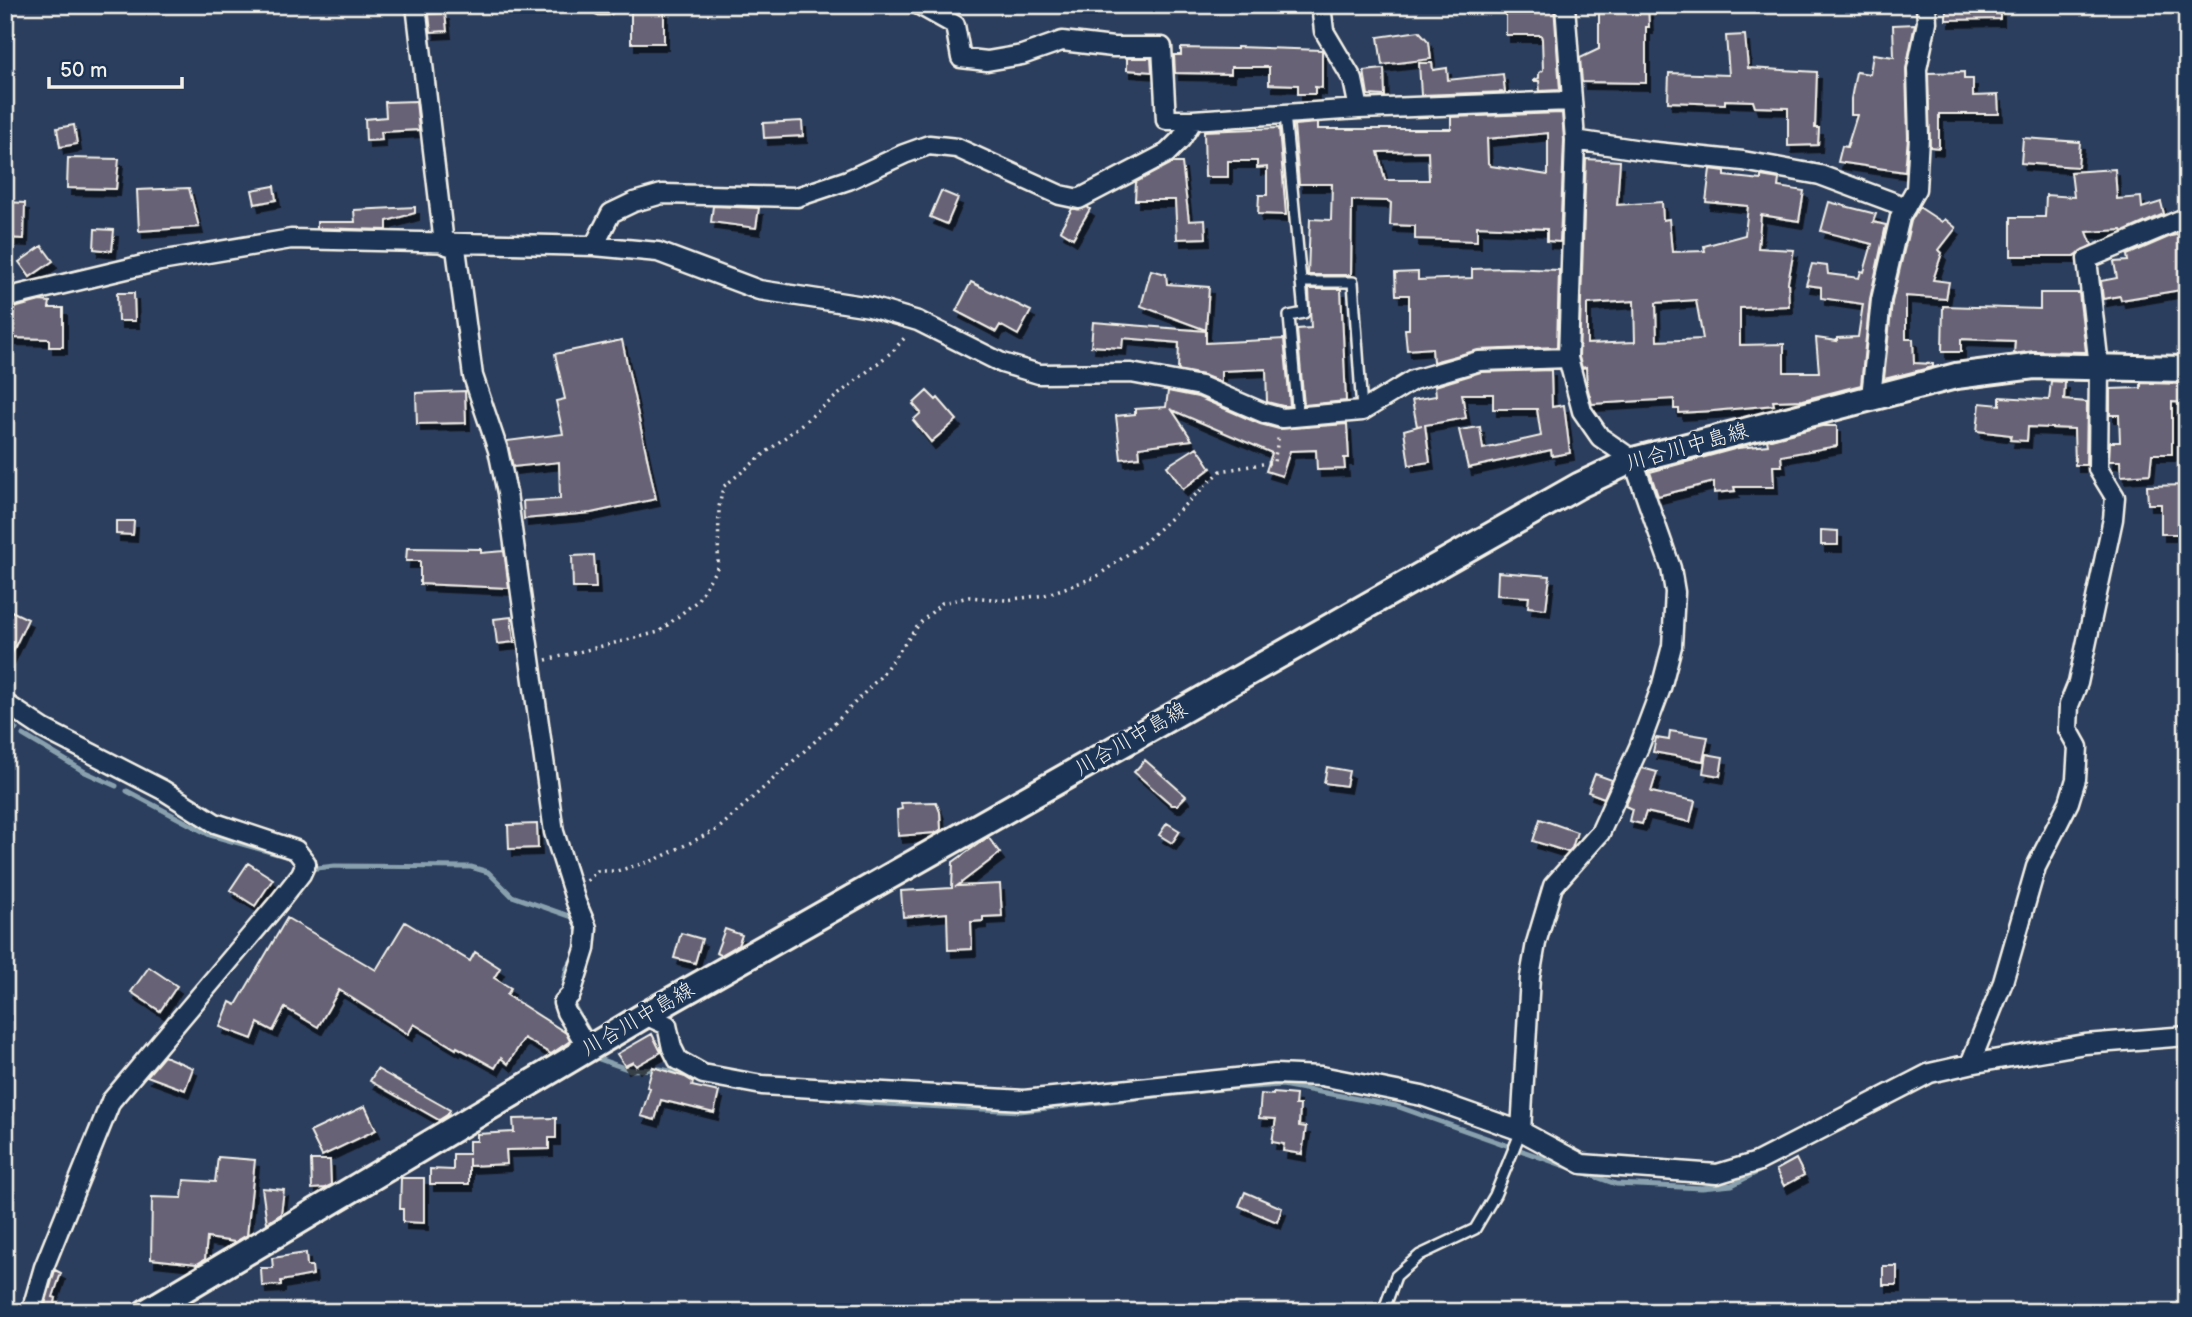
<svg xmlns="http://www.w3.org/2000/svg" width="2192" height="1317" font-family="'Balsamiq Sans','Klee One',sans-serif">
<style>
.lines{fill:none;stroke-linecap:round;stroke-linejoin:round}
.stream{stroke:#89a1ae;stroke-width:5}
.building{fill:#686276;stroke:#f4f1e8;stroke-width:2;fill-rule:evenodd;filter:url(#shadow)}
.lane-casing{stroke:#f4f1e8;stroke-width:14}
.street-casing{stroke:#f4f1e8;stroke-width:23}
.secondary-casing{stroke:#f4f1e8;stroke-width:30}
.path{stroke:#f4f1e8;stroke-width:3.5;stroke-dasharray:2 5;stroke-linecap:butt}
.lane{stroke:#1d3557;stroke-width:9}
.street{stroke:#1d3557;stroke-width:18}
.secondary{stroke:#1d3557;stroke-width:24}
.labels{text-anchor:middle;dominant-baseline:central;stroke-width:6;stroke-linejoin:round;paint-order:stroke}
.street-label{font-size:21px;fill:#f4f1e8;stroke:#1d3557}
</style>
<defs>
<filter id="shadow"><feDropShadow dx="4" dy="7" stdDeviation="0" flood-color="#0009"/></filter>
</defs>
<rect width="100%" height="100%" fill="#2c3e5d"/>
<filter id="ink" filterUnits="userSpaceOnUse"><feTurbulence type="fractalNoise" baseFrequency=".0143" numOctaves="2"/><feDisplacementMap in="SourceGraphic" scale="14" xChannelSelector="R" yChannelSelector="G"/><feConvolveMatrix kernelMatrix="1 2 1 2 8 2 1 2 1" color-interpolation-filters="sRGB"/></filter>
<g filter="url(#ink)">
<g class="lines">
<path class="stream" d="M5,719L16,729
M23,735L85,772L116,786
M127,791L210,835L292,858L297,862
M308,869L335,866L471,867L488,872L512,896L572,917L577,927L578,940
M564,981L567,968L575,955
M574,1006L591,1035
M599,1059L630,1070L660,1069L691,1075
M821,1097L867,1103L1020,1111L1221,1089L1282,1085L1396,1106L1616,1184L1702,1188L1732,1185L1763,1169"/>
</g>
<path class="building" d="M1506,5H1554L1560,90L1540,91L1539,81H1533L1539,78V73L1543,70L1542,39L1541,35H1506Z
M1599,5H1648L1649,27H1646V83L1582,82L1580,58L1599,49Z
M1946,5H2000V19L1946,20Z
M631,9H664V43H631Z
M445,13L447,31L431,32L429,14Z
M1915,24L1906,69L1908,137L1905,172L1838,162L1842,146L1847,147L1857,115H1851V99L1856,72L1870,74L1873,54L1894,57L1893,25Z
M1419,31L1429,42L1431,59L1382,65L1378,37Z
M1745,35L1748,68L1817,72L1815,128H1819L1818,145L1788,146V108L1755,107L1753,101L1725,100V104L1668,102L1669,73L1729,75L1726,36Z
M1237,47L1322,50V88L1315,87V94H1298V85L1269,84V67H1231V74L1175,73L1174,55H1181V48L1237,49Z
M1127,58H1151L1152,72L1127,70Z
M1419,63H1432L1433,70L1447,68L1448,80L1503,74L1505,92L1421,95Z
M1384,69L1385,96L1368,95L1364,71Z
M1964,72V79H1973V96L1998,95L1999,114H1939V148L1930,147L1928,73Z
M416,101L419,130L381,132L382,140L366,141L365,119L386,117L385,102Z
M1562,113L1564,140L1560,242L1547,241V229L1477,226V241L1415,239V226L1390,225L1391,203L1388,201L1352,200L1351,275H1308L1310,219L1331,220L1332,184H1299L1294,125L1318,123V129H1451V117ZM1548,133V175L1491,166L1488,163L1487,139ZM1428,151L1429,180H1385L1378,152Z
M802,121L803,136L764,138L763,123Z
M74,125L77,144L60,147L57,128Z
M1279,128L1286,215L1258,214L1259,195H1267V167L1257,168V161H1228V177H1205L1204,131Z
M2023,138L2080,142L2078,167L2021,163Z
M68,158L119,159L116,189L67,188Z
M1586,159L1620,161L1617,205L1662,202L1663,220L1669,219L1672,252L1705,251L1704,246L1745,235L1748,206L1706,202L1710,169L1725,171V176L1761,180V176L1779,179L1778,187L1804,191L1799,221L1761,215L1758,248L1794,250L1788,282L1789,306L1740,308V345L1784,344V372H1819L1816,338L1837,341V338L1858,337L1863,304L1821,298V287L1806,285L1812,264L1827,266L1828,274L1859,278L1861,271L1864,272L1872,244L1821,231L1829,202L1876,214L1873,222L1886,225L1870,299L1861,385L1803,400L1773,401L1774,405L1713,411L1679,413V409H1674V399L1592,404L1587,386L1586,367L1582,368L1579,357ZM1696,300L1703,339L1657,341L1656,303ZM1634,301L1635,342L1587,344V304Z
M1172,163H1182L1189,221L1205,220L1206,238L1177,239L1175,200H1135L1136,182Z
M2115,169L2117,199L2141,197L2142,208L2161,202L2164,214L2123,232L2122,230L2087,232L2092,245L2074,256H2011V217H2045L2046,195L2074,197L2071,172Z
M274,186L276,200L255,204L252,190Z
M189,188L199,227L139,231L137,190Z
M941,191L958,198L947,224L930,217Z
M5,202L25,203L24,239L5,238Z
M713,206L759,208L756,228L711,222Z
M415,207V213L387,221V230L317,228V222H355L354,210Z
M1087,207L1090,209L1073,238L1060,230L1072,209Z
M1919,207L1942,222L1945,219L1956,228L1939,250L1942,253L1933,280L1949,282L1946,299L1906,296V339H1913L1914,363L1933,364V367L1884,379L1892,302L1911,221Z
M95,229L114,230L112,251L94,249Z
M2187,233V289L2121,300L2120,296L2103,299L2101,281L2117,278L2114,262L2128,261L2127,255L2171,236Z
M42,246L53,261L30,277L19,262Z
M1507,268L1559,270L1557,347L1478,350L1433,362L1432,348L1407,350L1405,329H1409V295H1396L1395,273L1418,272V280L1472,278V269Z
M1151,270L1166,274L1167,284L1209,287L1206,330L1141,306Z
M971,282L1031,311L1018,335L1000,325L996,332L956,311Z
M1309,289H1341L1346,401L1304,405L1297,329L1311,328Z
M117,293H134L135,321H118Z
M2040,293H2079L2086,352L2034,351L2014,354L2015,341L1961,339V352H1942L1943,306L2040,309Z
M40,301L50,302L49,308H63V347H49V339L12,338L14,308Z
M1093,322L1206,331V343L1284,339L1290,406H1283L1267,402L1266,369L1221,371V382L1203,375L1178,370L1179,343L1123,338L1122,348L1091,346Z
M622,340L656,499L591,513L524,519L523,501L560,499L559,462L513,467L507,441L563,434L556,401L565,399L555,354Z
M1551,370L1552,407L1564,405L1570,453L1552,456L1551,450L1468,468L1459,430L1480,427L1483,449L1541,436L1537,409H1493V394H1462L1466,418L1425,425L1430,462L1409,465L1404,430L1422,425L1417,426L1412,400L1436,396L1435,386L1481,372Z
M2051,381L2065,382L2064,400L2087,402L2086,465H2075L2074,429L2028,427L2027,441L2010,440L2011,435L1977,431L1980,403L2000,405V397L2049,400Z
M2141,383L2187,384V403L2172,402V454H2152L2150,474L2121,476L2120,461H2109L2110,442H2120L2119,415H2110V389L2141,388Z
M465,391L466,423L417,424L416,393Z
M927,391L936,400L938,398L957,420L931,442L913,420L921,413L913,404Z
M1168,391L1198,397L1260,424L1279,429L1347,424L1349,458H1344L1345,469L1317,470L1316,450L1290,451L1282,476L1266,471L1272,453L1172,410L1192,440L1139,447L1140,457L1121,459L1116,416L1135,414V409L1166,407Z
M1822,426H1837V446L1781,456L1782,466H1773L1774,487H1734L1735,491L1714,493V482L1658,496L1650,472L1738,448L1768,445L1767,440Z
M1197,447L1211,468L1183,489L1167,466Z
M2187,485V534H2161V504H2148L2147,486Z
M116,521H134L133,535L116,534Z
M1821,530L1838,531V545H1821Z
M407,548L481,549V553L504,551L509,588L420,584V561H406Z
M594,555L596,588H573L572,556Z
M1498,572L1550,576L1546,609L1528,607L1529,597L1497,595Z
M5,608L28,619L5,668Z
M511,617L514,642L497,644L494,619Z
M1670,731L1708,737L1703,761L1653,752L1656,738L1669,740Z
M1706,754L1723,757L1720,776L1703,773Z
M1145,760L1186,796L1177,805H1172L1134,772Z
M1327,767L1349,771L1346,786L1324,783Z
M1642,768L1657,772L1651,792L1695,801L1690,822L1646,812L1642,824L1629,821L1632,809L1625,806Z
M1595,774L1612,780L1604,798L1588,792Z
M936,802L940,812L941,829L939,831L935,833L898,836L897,810L902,809L901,803Z
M1540,819L1577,832L1572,848L1568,852L1533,841Z
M1167,823L1180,831L1172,843L1159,835Z
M537,824L538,848L509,849L508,825Z
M988,837L1000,853L957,886L1000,884L1002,916L983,917V921L971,922L972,949L948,950L947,913L903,917L901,891L952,888L953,862Z
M248,863L273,879L255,906L230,890Z
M287,918L376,970L405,922L470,961L475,952L500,968L494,978L511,988L507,995L566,1033L570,1041L551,1054L524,1038L508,1064L501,1058L495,1068L457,1047L456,1049L414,1024L408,1034L339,990L318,1027L285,1008L273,1031L258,1023L252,1039L220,1027L230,1002L236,1005Z
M725,929L742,935L738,945L721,955L716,953Z
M681,933L702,939L695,963L674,958Z
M149,967L177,986L160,1011L131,992Z
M652,1034L661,1052L636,1066L633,1062L625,1066L617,1054Z
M164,1056L193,1068L185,1090L147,1076Z
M653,1067L685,1077L693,1082L692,1086L719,1092L714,1113L661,1100L655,1120L641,1116L650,1088L647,1087Z
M377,1069L450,1110L447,1115L439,1120L370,1081Z
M1273,1093L1296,1095L1295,1105H1300L1299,1126L1306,1127L1302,1154L1283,1151L1284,1144L1272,1142L1276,1119L1259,1118L1261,1094L1273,1095Z
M365,1106L376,1130L322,1156L310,1132Z
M556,1118V1138H549V1149L506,1150L507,1164L469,1166V1158V1184H430V1169L453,1170V1154H469V1141H477V1134L514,1132L513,1119Z
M218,1157L255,1160L247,1235L235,1242L207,1238L205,1259L197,1264L151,1259L152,1197L182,1198L184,1180L215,1182Z
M1796,1159L1804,1175L1784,1186L1776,1170Z
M311,1160H330L331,1185L325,1188L312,1189Z
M401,1178H424V1223L403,1222V1209H400Z
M262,1188L284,1190L281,1214L267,1223Z
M1245,1192L1282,1208L1277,1222L1239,1206Z
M306,1253L307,1266H312L313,1275L281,1281V1285L262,1286L261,1268H273L272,1258Z
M1883,1266H1897V1285H1883Z
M55,1270L61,1273L53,1297L56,1298L53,1312H43Z"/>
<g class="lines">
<g class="lane-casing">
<path id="lane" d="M1285,114L1304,313L1289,316L1298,417
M1301,282H1353L1362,410
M1383,1312L1396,1276L1420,1255L1475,1229L1495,1195L1521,1131"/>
</g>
<g class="street-casing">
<path id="street" d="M416,5L444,244
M601,5H606
M919,5L955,25L961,58L987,61L1022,55L1062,41L1113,47H1162L1166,120H1193L1359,109L1571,101
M1321,5L1324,31L1353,80L1359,109
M1575,140L1647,151L1743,161L1820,175L1906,207
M444,244L456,248L473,376L498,450L507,493L554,832L576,902L587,928L585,949L571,994L563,1003L566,1012L583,1040L575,1056
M594,246L611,213L634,202L662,194L797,197L848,180L904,154L929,145L957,148L1060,195L1079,199L1167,153L1181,139L1193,120
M5,298L160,261L291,239L594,246L658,252L759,290L870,307L918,321L1002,363L1039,374L1131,373L1201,386L1264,413L1282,418L1362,411L1413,380L1479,361L1568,358
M1871,397L1881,300L1900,217L1916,189L1919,137L1917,69L1927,22L1926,5
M5,703L44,729L163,790L215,823L296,850L306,863L301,874L279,902L111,1101L44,1267L31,1312
M645,1015L667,1025L672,1048L678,1060L703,1074L762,1085L1024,1100L1275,1074L1321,1076L1422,1096L1521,1131L1582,1164L1717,1174L1757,1162L1930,1073L1970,1064L2085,1044L2187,1036
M1970,1064L2003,982L2036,867L2069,802L2076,779L2078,747L2068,729L2069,705L2078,683L2113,519L2115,497L2098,469L2099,367L2087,259L2187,217
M1521,1131L1530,977L1536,943L1553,886L1600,833L1639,747L1661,688L1672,646L1675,592L1671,568L1633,460L1600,437L1582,411L1568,358L1575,140L1565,5"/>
</g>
<g class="secondary-casing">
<path id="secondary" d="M146,1312L645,1015L1580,485L1633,460L1956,376L2034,366L2187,369"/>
</g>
<path class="path" d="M546,660L659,632L697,601L718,566L719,507L723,487L893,351L907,335
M587,881L597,871H617L655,860L718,829L832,726L880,677L920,623L942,603L969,597L1006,600L1045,595L1096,577L1146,541L1221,471L1274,462L1279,434"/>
<use href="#lane" class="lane"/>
<use href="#street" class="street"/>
<use href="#secondary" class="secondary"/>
</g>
</g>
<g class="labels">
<g class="street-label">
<text transform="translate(1687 447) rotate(-16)">川合川中島線</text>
<text transform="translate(1131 739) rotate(-30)">川合川中島線</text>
<text transform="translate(638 1019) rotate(-30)">川合川中島線</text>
</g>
</g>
<rect width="2192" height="1317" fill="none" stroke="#1d3557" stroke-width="28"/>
<rect x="14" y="14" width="2164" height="1289" fill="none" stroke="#f4f1e8" stroke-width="2.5" filter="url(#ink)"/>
<path d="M49 77v10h133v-10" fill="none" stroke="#f4f1e8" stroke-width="3.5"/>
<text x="60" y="77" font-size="21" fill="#f4f1e8" stroke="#1d3557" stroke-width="5" paint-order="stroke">50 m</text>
</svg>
